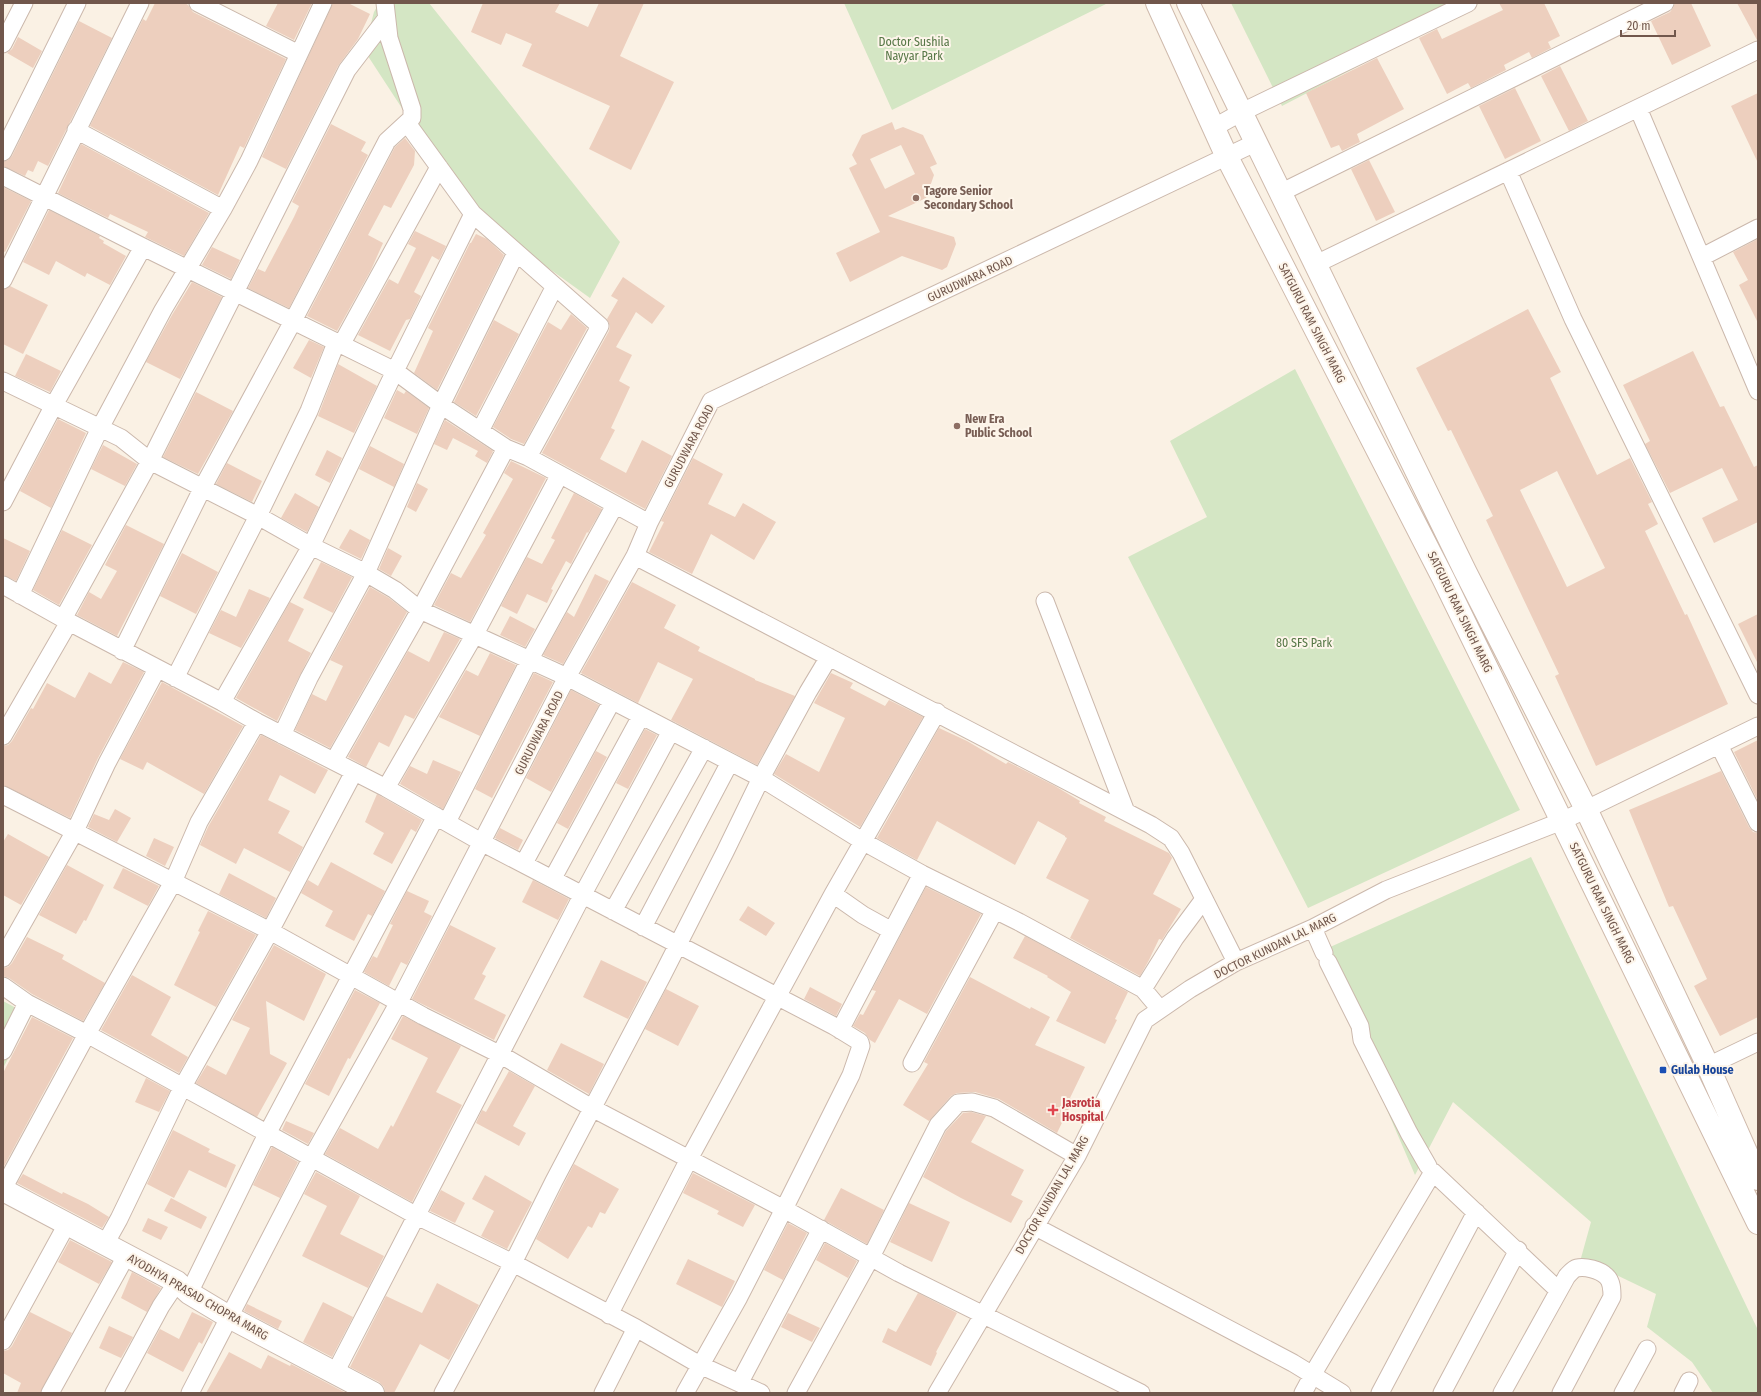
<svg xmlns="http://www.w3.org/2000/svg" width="1761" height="1396" font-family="'Fira Sans Condensed',sans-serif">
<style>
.green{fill:#d4e6c4}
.building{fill:#edcfbe;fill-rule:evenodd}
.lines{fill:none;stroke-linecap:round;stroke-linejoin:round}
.minor-casing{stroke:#cbb8ac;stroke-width:19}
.tertiary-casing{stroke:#cbb8ac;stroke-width:24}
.secondary-casing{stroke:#cfbaac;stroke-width:24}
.minor{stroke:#fff;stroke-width:17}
.tertiary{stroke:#fff;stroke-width:22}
.secondary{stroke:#fff;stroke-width:22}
.education-dot{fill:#8d6e63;stroke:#fdf5ea;stroke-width:1.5}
.transit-dot{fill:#1a4fb4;stroke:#fdf5ea;stroke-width:1.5}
.health-dot{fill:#e0444e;stroke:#fdf5ea;stroke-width:1.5}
.labels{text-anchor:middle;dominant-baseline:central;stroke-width:4;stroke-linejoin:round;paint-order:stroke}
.park-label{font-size:12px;fill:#557645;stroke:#fdf5ea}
.education-label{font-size:12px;font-weight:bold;fill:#785e54;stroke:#fdf5ea;text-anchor:start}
.street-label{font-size:12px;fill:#71574c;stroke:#fdf5ea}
.transit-label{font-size:12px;font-weight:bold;fill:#164399;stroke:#fdf5ea;text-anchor:start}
.health-label{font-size:12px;font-weight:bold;fill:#be3a42;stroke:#fdf5ea;text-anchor:start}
</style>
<rect width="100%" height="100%" fill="#faf1e4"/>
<path class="green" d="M379,3H429L620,242L590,298L469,211L364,50L374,12Z
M844,3H1108L892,110Z
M1231,3H1480L1282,106Z
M1295,369L1520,810L1308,908L1128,557L1207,517L1170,441Z
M1531,857L1757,1328L1758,1393H1713L1692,1362L1647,1327L1656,1294L1581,1258L1591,1222L1453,1102L1415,1175L1319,952Z
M3,1001L31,1016L3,1068Z"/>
<path class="building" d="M155,3H185L188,5L193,12L286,59L244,148L240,146L218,195L90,126L143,19L146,21Z
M278,3H312L294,40L266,26Z
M333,3H348L370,14L358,39L338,66L286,169L262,157Z
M483,3H560L555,12L588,27L599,3H644L620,56L674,82L631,170L589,149L610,106L522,66L532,44L506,33L501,45L471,32Z
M1499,3H1544L1560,36L1548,42L1551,48L1532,58L1529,52L1504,65L1506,70L1471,88L1468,83L1447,94L1419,38L1437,29L1442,39L1503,10Z
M1675,3H1691L1711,46L1672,65L1651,21L1670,12L1673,8Z
M1737,3H1758V40H1757Z
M79,21L112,38L48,166L38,161L33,172L28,170L25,176L3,166V162L8,160L12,156Z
M18,37L42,51L33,68L7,53L12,49Z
M1377,58L1404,109L1357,134L1360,142L1342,151L1339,145L1331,148L1306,93Z
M1560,66L1588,121L1569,131L1541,76Z
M1515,88L1541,141L1505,159L1479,106Z
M1758,93V163L1731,106Z
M892,122L895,130L903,127L923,135L937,164L930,167L934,175L926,198L888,216L954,237L956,244L947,267L942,270L902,256L850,282L836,253L880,232L849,168L857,164L852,155L862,135ZM901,145L915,174L885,189L870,159Z
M331,124L366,142L361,151L368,155L289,308L248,288L258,269L265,272L294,217L299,206L292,202Z
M405,138L415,151L414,165L391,208L384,205L368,235L383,243L371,270L337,331L307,316L395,147Z
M81,144L209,213L184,256L145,237L148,232L110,214L108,218L58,193Z
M1369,160L1395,212L1376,221L1351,169Z
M3,187L31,201L5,252L3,251Z
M49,210L100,236L99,238L104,241L103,243L126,256L110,285L87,273L85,277L56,261L49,275L23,262Z
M415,231L446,246L439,260L432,256L414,292L421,296L410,319L406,320L390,351L358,335L389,279L398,284L416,248L408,244Z
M476,234L487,239L504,255L437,390L414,373L433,331L428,328L470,243H471Z
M1758,239V323L1739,285L1748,280L1733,252Z
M212,247L240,260L231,279L202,265Z
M623,277L665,306L652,324L636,312L616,347L632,355L619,381L630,387L611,428L615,430L600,459L626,473L642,440L672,456L645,509L542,453L609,331L610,326L607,319L618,300L611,296Z
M192,282L222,297L180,379L146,362L172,315Z
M10,286L48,305L23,354L3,344V290Z
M1528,309L1561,372L1550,378L1597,475L1630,458L1652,502L1648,504L1658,524L1645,531L1685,615L1687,614L1728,704L1596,766L1555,676L1559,674L1486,520L1493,516L1451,430L1448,431L1416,368ZM1557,471L1605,568L1567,587L1520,490Z
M571,314L587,328L524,444L511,439L493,427L548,322L561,330Z
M494,320L519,334L476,416L454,402Z
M309,340L324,347L311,378L293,368Z
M1693,351L1720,407L1724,406L1754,467L1758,465V522L1714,543L1702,518L1738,500L1722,468L1670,493L1645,444L1650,441L1623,385Z
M26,354L61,371L50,392L15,376Z
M338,364L377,386L354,433L318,416Z
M397,390L404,394L406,391L429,408L417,434L384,418Z
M196,392L233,411L198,474L163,457Z
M58,419L86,433L51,508L20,491Z
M445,420L493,451L487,463L475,456L478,451L453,438L447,450L434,444Z
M103,445L137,464L125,486L91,469Z
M370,446L404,464L394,487L359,469Z
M327,450L342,458L330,483L315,475Z
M693,458L723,474L708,504L735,517L743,503L776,522L754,560L711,534L692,574L649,552L664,522L661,521Z
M511,461L546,478L470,622L434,605L451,573L461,578L486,535L483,533L513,479L504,473Z
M227,463L262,481L252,502L216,484Z
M417,483L428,489L416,512L407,507Z
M295,493L319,507L307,532L281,518Z
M574,493L602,509L588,533L587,532L571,564L566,561L551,589L553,590L547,603L527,594L517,614L501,606L527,557L542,564L555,540L551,538Z
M126,525L164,544L117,636L77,615L89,592L101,599L117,571L105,565Z
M350,529L370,540L361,559L339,548Z
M62,530L92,545L59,605L33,590Z
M3,538L30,551L16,581L3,575Z
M388,548L402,556L391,576L379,569Z
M182,553L218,572L196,614L160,596Z
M321,562L352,577L333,613L303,598Z
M595,574L609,581L563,664L543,655L567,612L574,617Z
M632,582L676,605L664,628L700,647L698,651L755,679V680L795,696L757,765L671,720L693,679L658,662L638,703L581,673Z
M370,587L389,598L407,612L330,748L295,730L312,694L326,701L343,666L330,660Z
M249,589L270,598L241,648L209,633L221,610L236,617Z
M290,602L304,609L288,641L311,653L277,721L236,698Z
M1758,614V664L1738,624Z
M510,616L535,629L525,647L500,635Z
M444,632L460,639L414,719L405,715L389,747L379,742L366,767L348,757L408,651L429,662Z
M490,653L516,665L480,736L439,717L466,670L478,676Z
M123,662L144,672L98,758L70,818L3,785V746L8,745L12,741L31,708L33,709L47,683L75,698L89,672L111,684Z
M534,673L553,682L492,798L475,789Z
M831,673L853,683L850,688L885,706L889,700L923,717L860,827L774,774L786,754L819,772L845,718L814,703Z
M162,682L243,726L204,794L147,762L143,770L120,759Z
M571,690L599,705L551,792L526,778Z
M939,728L967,741L1006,764L1008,762L1055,786L1080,801L1079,803L1106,817L1104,821L1169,853L1172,858L1153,894L1181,909L1162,940L1159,939L1149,960L1140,976L1070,938L1089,900L1046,878L1067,838L1065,837V836L1038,821L1015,865L937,821L917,860L877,838Z
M645,729L657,735L628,789L616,783Z
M261,735L328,770L315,794L280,775L268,800L290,811L278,833L303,847L290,872L244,848L236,864L200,845L208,827Z
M1758,740V801L1734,752Z
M596,751L607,757L568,829L557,823Z
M433,760L461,772L443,809L400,784L410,766L427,774Z
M1721,771L1749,827L1753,832L1758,833V1017L1720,1036L1694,986L1707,979L1673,906L1669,907L1629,810Z
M377,794L422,820L416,832L411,829L392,864L373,854L384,833L365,822Z
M115,809L131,818L117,842L88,827L94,814L109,820Z
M500,828L523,840L518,850L495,838Z
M8,834L49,857L21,905L3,895V842Z
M154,838L174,847L165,866L146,856Z
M331,862L385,891L372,916L368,914L354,941L325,926L333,911L301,893L308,880L318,886Z
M67,865L104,885L86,921L84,920L76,934L39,915Z
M123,868L159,886L148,906L113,888Z
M229,873L276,898L266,918L219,894Z
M533,880L569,899L558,920L522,902Z
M926,887L981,914L927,1014L899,999L875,1043L870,1040L865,1033L853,1026L860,1014L863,1015L876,991L872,990Z
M407,891L429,901L424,912L432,916L407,965L401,962L389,986L364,972L373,956L377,958L393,925L390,924Z
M748,906L775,923L766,936L739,920Z
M208,911L256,935L216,1007L174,985L200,932L198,931Z
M450,925L496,948L482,974L486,976L474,999L506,1015L494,1040L412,999Z
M1025,936L1128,992L1115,1019L1117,1020L1105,1044L1056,1021L1071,992L1047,977L1048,976L1013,958Z
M27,937L64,955L62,959L105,983L83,1021L32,994L9,978L3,976V968L8,967L12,963Z
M274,945L326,974L304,1021L266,1001L270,1054L287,1063L257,1117L196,1083L207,1065L226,1075L250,1028L232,1020Z
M601,960L647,982L628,1019L583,997Z
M132,975L171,997L151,1035L188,1057L179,1073L101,1030Z
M970,977L1030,1009L1031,1007L1050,1017L1035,1045L1085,1067L1070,1098L1073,1100L1057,1133L999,1099L975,1092L957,1093L951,1096L929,1121L903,1105L928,1064L924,1062Z
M810,987L842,1004L836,1016L804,999Z
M666,989L699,1006L678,1046L645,1029Z
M355,990L380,1003L350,1059L348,1058L329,1096L305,1084Z
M403,1016L461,1046L436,1092L462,1105L412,1202L325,1154L340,1128L378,1149L391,1125L393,1127L428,1058L391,1039Z
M32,1017L73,1038L3,1168V1073Z
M561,1043L604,1064L589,1094L547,1070Z
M509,1071L535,1086L513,1126L526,1133L519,1146L476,1123L482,1110L486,1112Z
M146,1078L170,1091L159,1112L135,1102Z
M971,1112L986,1116L971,1142L1024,1170L1011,1195L1023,1201L1011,1223L961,1198L923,1177L946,1131L963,1113Z
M286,1121L314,1133L308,1144L282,1130Z
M173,1130L210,1149L208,1152L236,1165L226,1188L189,1170L174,1198L147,1184Z
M272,1147L298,1162L280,1198L253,1185Z
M574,1164L619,1189L605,1214L600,1212L592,1228L588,1226L568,1259L536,1239Z
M316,1172L360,1196L340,1234L384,1256L368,1288L302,1256L327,1206L304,1194Z
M693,1173L755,1205L743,1227L717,1214L719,1211L683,1193Z
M23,1174L62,1194L63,1192L88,1204L109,1217L102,1228L17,1183Z
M485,1175L532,1202L507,1249L481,1236L494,1211L472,1199Z
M841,1188L884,1210L867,1244L824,1220Z
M441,1190L465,1203L455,1223L430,1211Z
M171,1198L207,1217L201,1229L164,1211Z
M909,1203L950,1222L932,1262L890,1242Z
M148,1218L168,1227L161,1240L142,1231Z
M788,1223L807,1233L783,1280L764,1270Z
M70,1240L112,1262L99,1284L58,1262Z
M825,1243L857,1261L848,1278L816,1260Z
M688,1259L735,1281L722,1307L676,1284Z
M132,1272L161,1288L147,1312L121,1298Z
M437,1283L479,1305L449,1360L420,1344L394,1393H385L384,1387L379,1382L350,1367L386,1296L422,1313Z
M918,1293L957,1313L936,1352L937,1353L931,1366L882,1342L888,1328L896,1332Z
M323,1302L353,1317L332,1357L303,1342Z
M247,1304L282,1321L278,1329L244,1311Z
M30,1312L72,1333L40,1393H17L21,1383L3,1373V1351L8,1350L12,1346Z
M192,1312L213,1322L202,1344L199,1342L183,1372L147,1353L160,1329L179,1339Z
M788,1313L820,1328L812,1342L781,1327Z
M109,1326L133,1337L121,1358L99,1348Z
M229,1352L261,1369L268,1355L290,1366L291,1364L346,1393H206Z"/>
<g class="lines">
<g class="minor-casing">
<path id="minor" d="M198,3L299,54
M3,44L24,3
M1638,108L1758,391
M407,123L473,214L600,326L528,457
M1213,128L1240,113L1468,3
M76,130L223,209
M3,152L77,3
M1508,171L1573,319L1758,695
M3,176L143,247L395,371L441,405L506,448L528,457L649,523
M1280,193L1665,3
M1702,257L1758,228
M1316,264L1758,50
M3,280L140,3
M341,345L439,167
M3,381L121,438L150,461L258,516L311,546L366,573L395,590L420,610L567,677L761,778L864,842L922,874L1019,922L1143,989L1159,1008
M480,431L554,288
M3,502L54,405L143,247
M635,556L1151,825L1171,838L1181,853L1236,962
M3,585L69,622L222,702L257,722L386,788L483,843L834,1026L860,1042L861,1046L851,1075L784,1209L739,1297L685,1393
M20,595L100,428L163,310L223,209L249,161L323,3
M1045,601L1126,812
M63,619L150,461L347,70L386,19
M122,651L203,487L293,321L387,141L412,118V109L389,38L385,3
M175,678L258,516L309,411L336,343
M222,702L311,546L395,371L473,214
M282,735L309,678L366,573L441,405L516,253
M3,736L69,622
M1719,745L1758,823
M334,761L420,610L506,448
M386,788L475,634L559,476
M3,795L270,931L423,1016L501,1055L592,1108L784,1209L899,1273L1141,1393
M447,822L530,659L615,505
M524,863L612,701
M553,878L641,716
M833,894L863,915L892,931
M613,911L704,748
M643,927L730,762
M1313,928L1324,953
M3,958L75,831L107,763L157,669
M1328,962L1360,1026L1362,1040L1409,1133L1428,1166
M3,986L27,1003
M1143,989L1175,938L1204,899
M840,1030L922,874
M3,1051L27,1003L87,1034L417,1216L513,1263L636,1328L700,1365L761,1393
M912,1063L995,910
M1708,1066L1758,1042
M3,1189L87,1034L173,882L199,822L257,722
M1034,1226L1293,1363L1342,1393
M105,1244L119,1219L182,1088L270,931L354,772
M189,1293L267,1134L436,816
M609,1315L689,1159L833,894L937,712
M3,1341L67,1224
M335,1373L583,894L671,731
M740,1382L821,1229
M50,1393L126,1256
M114,1393L161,1306L177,1282
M190,1393L311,1159L399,1002L567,677L635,556L649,523L711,401L1255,143
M443,1393L513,1263L554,1181L662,976L725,852L761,778L808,692L829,657
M603,1393L636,1328
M796,1393L871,1257L938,1125L958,1103L972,1102L994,1108L1077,1156
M937,1393L1077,1156L1145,1020L1190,989L1236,962L1313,928L1386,890L1562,821L1758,726
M1303,1393L1317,1367L1433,1172L1558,1290
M1380,1393L1476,1212
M1442,1393L1518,1250
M1502,1393L1567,1276C1570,1273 1573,1269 1577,1268C1585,1266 1600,1270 1606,1276C1612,1281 1612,1290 1612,1297L1561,1393
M1623,1393L1647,1349
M1683,1393L1689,1381"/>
</g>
<g class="tertiary-casing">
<path id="tertiary" d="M3,1190L177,1282L189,1293L229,1317L373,1393"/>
</g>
<g class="secondary-casing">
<path id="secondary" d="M1157,3L1227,157L1443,578L1758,1223
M1188,3L1465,571L1586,809L1708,1066L1758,1179"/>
</g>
<use href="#minor" class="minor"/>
<use href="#tertiary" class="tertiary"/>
<use href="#secondary" class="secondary"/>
</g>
<g class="education-dot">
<circle cx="916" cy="198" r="4"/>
<circle cx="957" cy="426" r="4"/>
</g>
<rect class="transit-dot" x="1659" y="1066" width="8" height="8" rx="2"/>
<path class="health-dot" d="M1051 1104h4v4h4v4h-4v4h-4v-4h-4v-4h4z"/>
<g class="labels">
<g class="park-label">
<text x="914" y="42">Doctor Sushila<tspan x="914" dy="14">Nayyar Park</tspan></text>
<text x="1304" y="643">80 SFS Park</text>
</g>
<g class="education-label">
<text x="924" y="191">Tagore Senior<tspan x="924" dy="14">Secondary School</tspan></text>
<text x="965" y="419">New Era<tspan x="965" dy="14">Public School</tspan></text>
</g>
<g class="street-label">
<text transform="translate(970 279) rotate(-25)">GURUDWARA ROAD</text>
<text transform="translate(1312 323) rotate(63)">SATGURU RAM SINGH MARG</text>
<text transform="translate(689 446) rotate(-62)">GURUDWARA ROAD</text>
<text transform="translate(1460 612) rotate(64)">SATGURU RAM SINGH MARG</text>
<text transform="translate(539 733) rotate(-63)">GURUDWARA ROAD</text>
<text transform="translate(1602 903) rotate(64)">SATGURU RAM SINGH MARG</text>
<text transform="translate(1275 946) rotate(-26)">DOCTOR KUNDAN LAL MARG</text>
<text transform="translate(1052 1195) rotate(-60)">DOCTOR KUNDAN LAL MARG</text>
<text transform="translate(198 1297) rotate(30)">AYODHYA PRASAD CHOPRA MARG</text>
</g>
<g class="transit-label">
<text x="1671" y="1070">Gulab House</text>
</g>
<g class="health-label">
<text x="1062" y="1103">Jasrotia<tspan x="1062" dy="14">Hospital</tspan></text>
</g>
</g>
<rect width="1761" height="1396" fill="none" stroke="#71574c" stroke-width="8"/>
<path d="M1621 30v6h54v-6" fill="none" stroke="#71574c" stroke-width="2"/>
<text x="1627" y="30" font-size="12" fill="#71574c" stroke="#fdf5ea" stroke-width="3" paint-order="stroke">20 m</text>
</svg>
